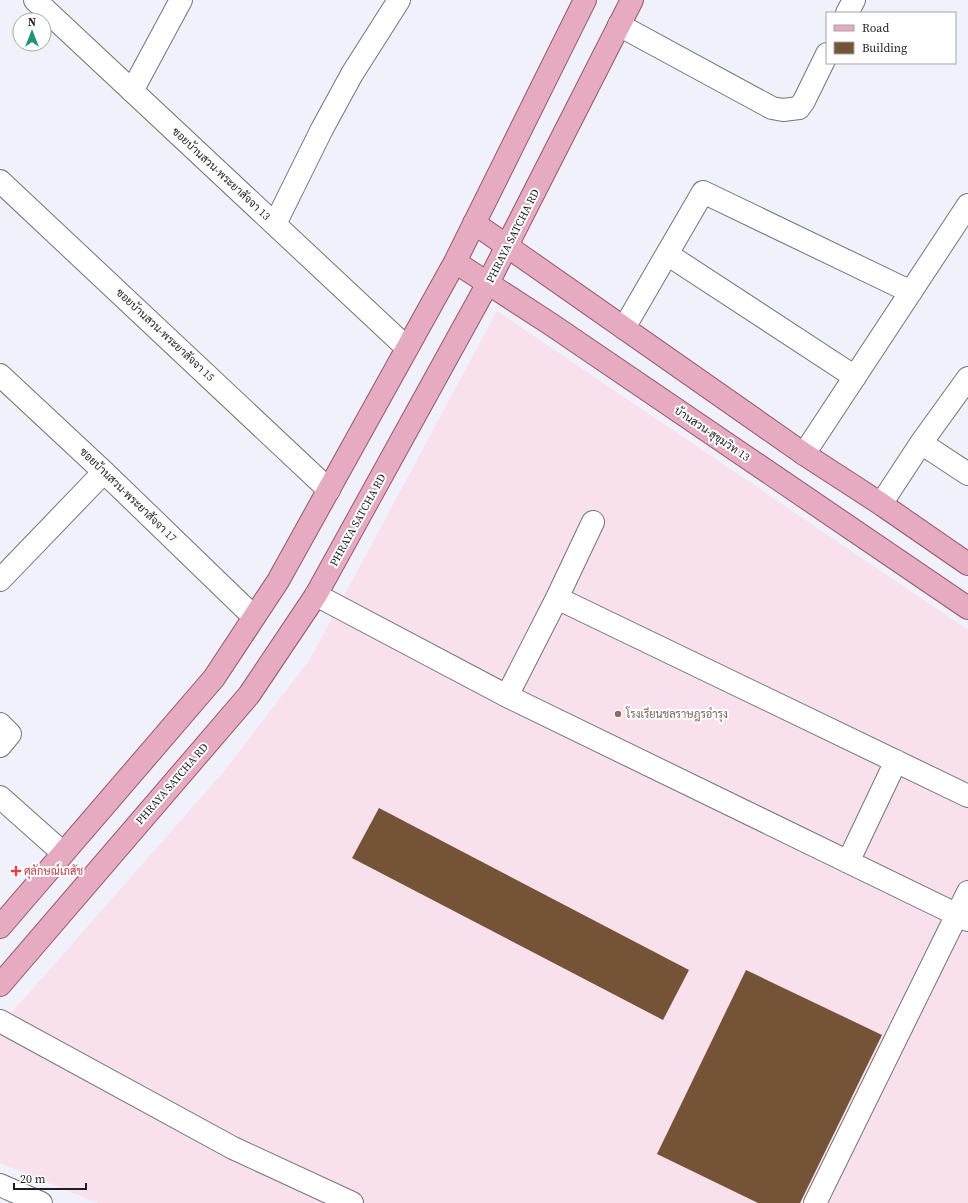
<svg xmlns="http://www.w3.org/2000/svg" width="968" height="1203" font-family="'Source Serif 4',Sarabun,serif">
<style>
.education{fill:#f8e0ec}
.building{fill:#755337}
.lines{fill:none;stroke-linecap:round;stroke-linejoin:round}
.minor-casing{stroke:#73737d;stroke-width:24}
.major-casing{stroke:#95566f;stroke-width:24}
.minor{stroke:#fff;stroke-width:22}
.major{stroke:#e6abc1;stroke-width:22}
.education-dot{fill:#8d6e63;stroke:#fff;stroke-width:1.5}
.health-dot{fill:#e0444e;stroke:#fff;stroke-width:1.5}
.labels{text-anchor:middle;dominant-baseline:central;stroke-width:4;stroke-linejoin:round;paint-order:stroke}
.street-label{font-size:11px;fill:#1f1f23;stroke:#fff}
.education-label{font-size:11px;fill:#785e54;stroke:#fff;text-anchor:start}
.health-label{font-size:11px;fill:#be3a42;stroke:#fff;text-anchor:start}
</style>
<rect width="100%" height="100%" fill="#f1f1fc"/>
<path class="education" d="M497,311L968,630V1203H98L0,1163V1026L226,769L310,659Z"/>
<path class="building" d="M379,808L689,970L663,1020L352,858Z
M746,970L882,1035L800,1203H758L657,1154Z"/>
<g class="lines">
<g class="minor-casing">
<path id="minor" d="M35,0L407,348
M847,13L854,0
M619,25L772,108L783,110L799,108L804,101L827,54
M132,91L181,0
M0,181L329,490
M275,224L322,129L352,74L399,0
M667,254L855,377
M624,328L703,192L911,292
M0,375L104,472L254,617
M921,443L968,474
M804,454L968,205
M881,504L921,443L968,378
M0,580L104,472
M316,595L507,696L968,920
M557,598L968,796
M507,696L557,598L593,522
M0,724L10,734L0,746
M0,797L63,853
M848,862L896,761
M0,1021L233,1148L352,1203
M0,1185L41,1203
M815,1203L968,892"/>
</g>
<g class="major-casing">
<path id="major" d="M474,223L804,454L881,504L968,564
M455,262L552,325L968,608
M0,927L214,678L278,581L455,262L585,0
M0,985L249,695L316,595L488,283L632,0"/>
</g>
<use href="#minor" class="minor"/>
<use href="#major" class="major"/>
</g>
<circle class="education-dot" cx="618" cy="714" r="4"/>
<path class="health-dot" d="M14 865h4v4h4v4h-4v4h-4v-4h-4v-4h4z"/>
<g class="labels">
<g class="street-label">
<text transform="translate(221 174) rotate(43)">ซอยบ้านสวน-พระยาสัจจา 13</text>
<text transform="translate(513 236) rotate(-63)">PHRAYA SATCHA RD</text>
<text transform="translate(165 335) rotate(43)">ซอยบ้านสวน-พระยาสัจจา 15</text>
<text transform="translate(712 434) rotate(34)">บ้านสวน-สุขุมวิท 13</text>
<text transform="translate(128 495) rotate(44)">ซอยบ้านสวน-พระยาสัจจา 17</text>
<text transform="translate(358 520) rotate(-61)">PHRAYA SATCHA RD</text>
<text transform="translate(172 784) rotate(-49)">PHRAYA SATCHA RD</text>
</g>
<g class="education-label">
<text x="626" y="714">โรงเรียนชลราษฎรอำรุง</text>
</g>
<g class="health-label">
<text x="24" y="871">ศุลักษณ์เภสัช</text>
</g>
</g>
<rect x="826" y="12" width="130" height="52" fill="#ffffff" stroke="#a5a5a7"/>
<rect x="834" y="25" width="20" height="6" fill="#e6abc1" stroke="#a5a5a7"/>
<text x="862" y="32" font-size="12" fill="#1f1f23">Road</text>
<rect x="834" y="42" width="20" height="12" fill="#755337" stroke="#a5a5a7"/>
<text x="862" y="52" font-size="12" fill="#1f1f23">Building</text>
<g transform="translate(32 32)"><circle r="19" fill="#ffffff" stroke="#a5a5a7"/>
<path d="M0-3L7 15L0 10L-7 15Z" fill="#229476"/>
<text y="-6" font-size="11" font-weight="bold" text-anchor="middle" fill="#1f1f23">N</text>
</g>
<path d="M14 1183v6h72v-6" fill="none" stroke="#1f1f23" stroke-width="2"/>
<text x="20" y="1183" font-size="12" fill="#1f1f23" stroke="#ffffff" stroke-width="3" paint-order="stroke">20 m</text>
</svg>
